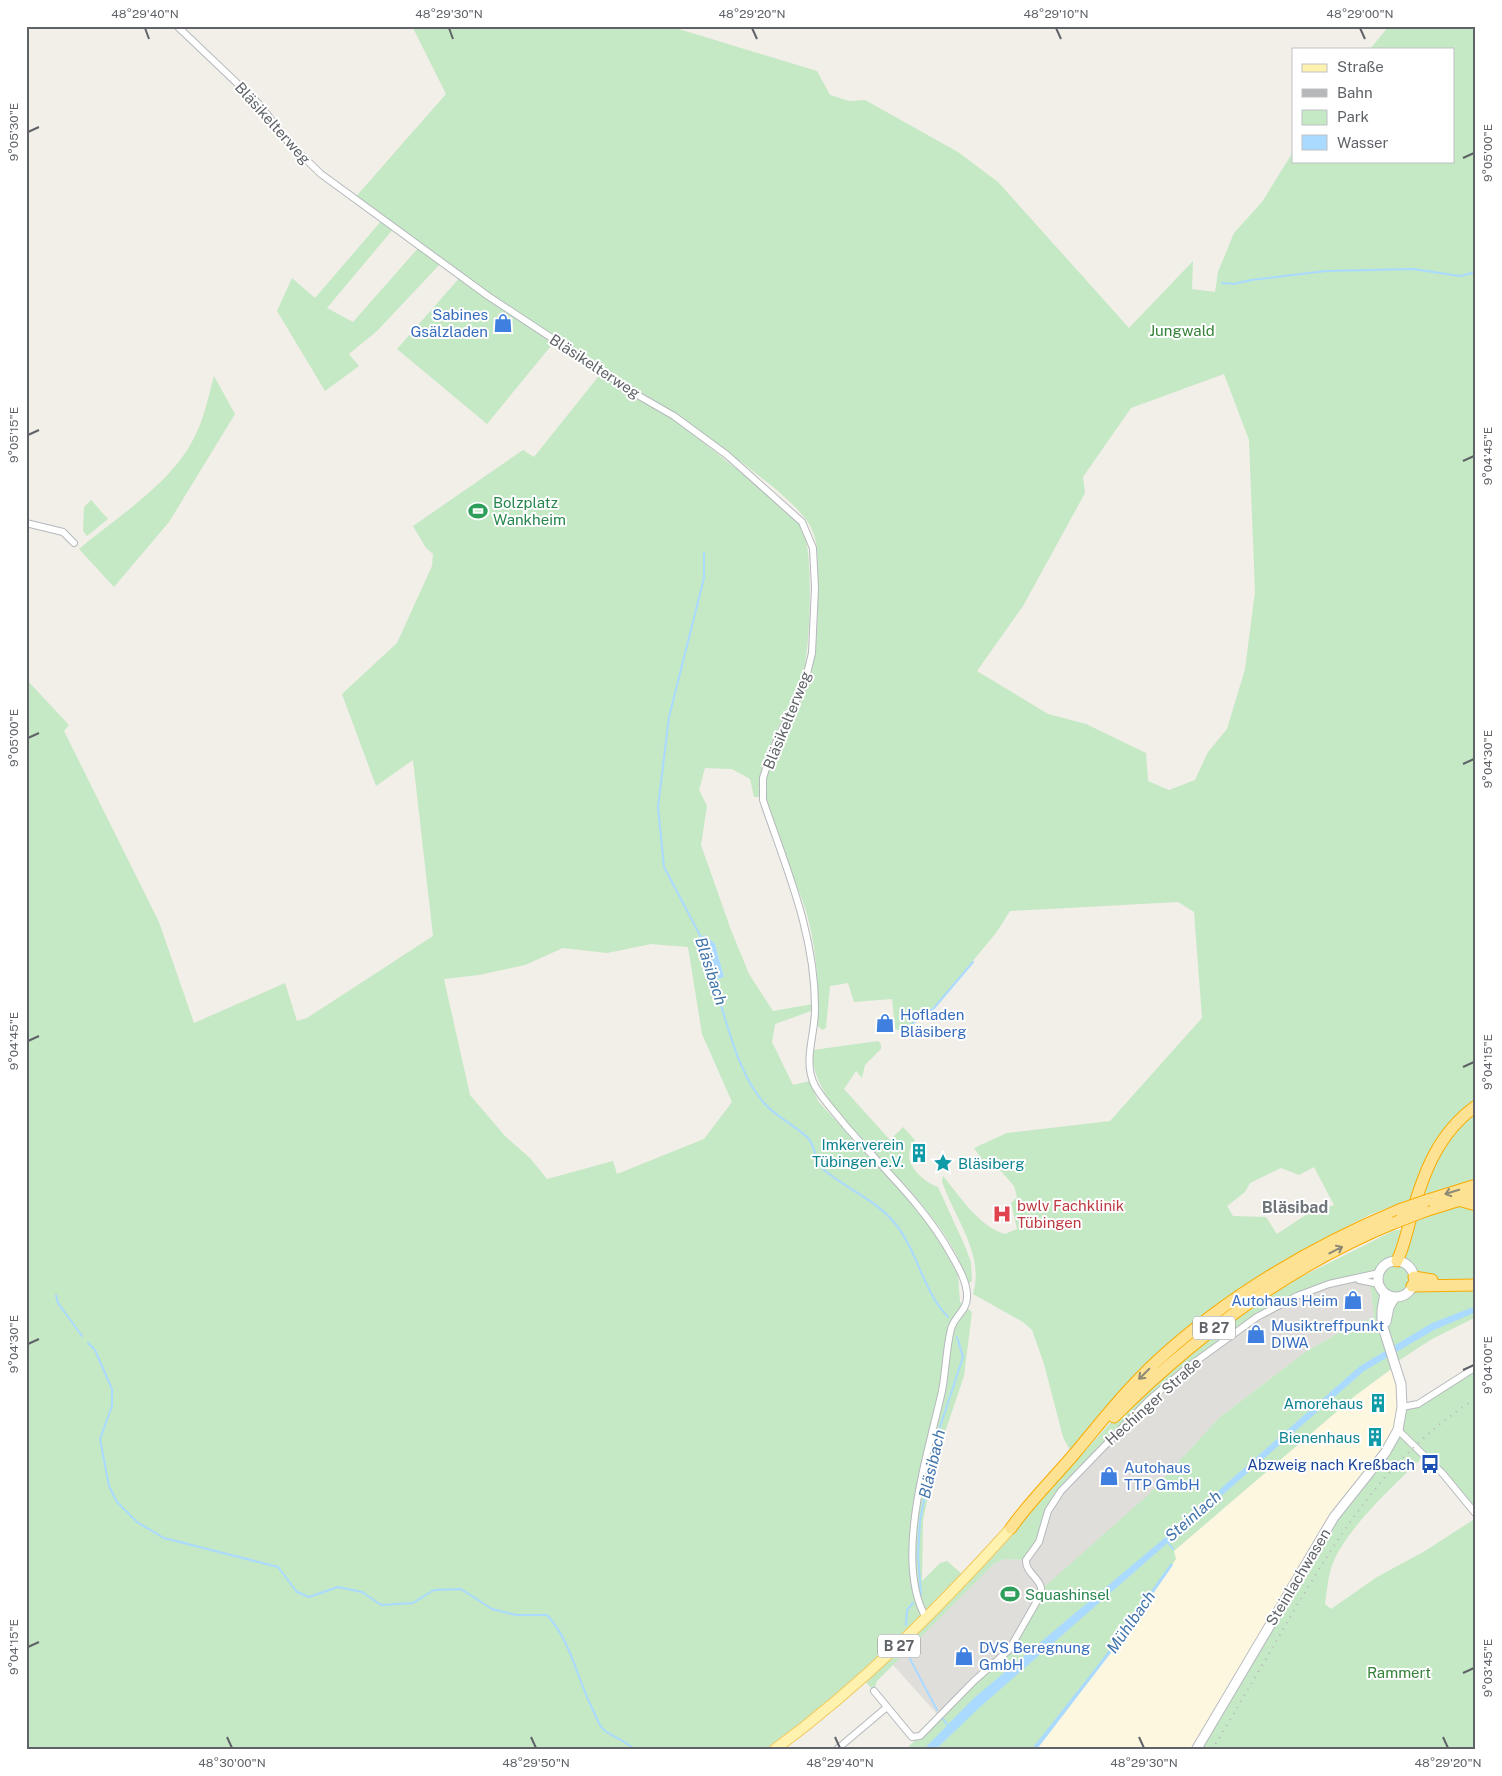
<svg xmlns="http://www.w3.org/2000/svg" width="1502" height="1776" font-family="'Public Sans',sans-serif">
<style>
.commercial{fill:#fef7e0}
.industrial{fill:#e0deda}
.green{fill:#c5e8c5;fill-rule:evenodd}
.water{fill:#aadaff}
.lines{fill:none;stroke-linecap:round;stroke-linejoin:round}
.stream{stroke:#aadaff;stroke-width:2}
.street-casing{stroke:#b5b8bc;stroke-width:8}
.secondary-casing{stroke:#b6babf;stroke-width:11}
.primary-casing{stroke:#f2c960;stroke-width:12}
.highway-casing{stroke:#f9ab00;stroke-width:13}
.street{stroke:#fff;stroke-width:6}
.secondary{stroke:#fff;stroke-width:9}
.primary{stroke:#fff2af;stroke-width:10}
.highway{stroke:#fde293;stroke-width:11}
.rail{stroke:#b6b7b8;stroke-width:2;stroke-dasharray:1 6;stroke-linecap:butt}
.highway-bridge-casing{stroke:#f9ab00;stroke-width:13;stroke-linecap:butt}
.highway-bridge{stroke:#fde293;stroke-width:11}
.oneway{stroke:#8e8975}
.ticks{fill:none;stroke:#5f6368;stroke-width:2}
.labels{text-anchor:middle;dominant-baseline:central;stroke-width:4;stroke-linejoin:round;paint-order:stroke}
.shield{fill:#fff;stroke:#8f9295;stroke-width:1}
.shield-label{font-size:14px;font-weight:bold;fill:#5f6368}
.street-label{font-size:15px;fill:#5f6368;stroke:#fff}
.shop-label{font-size:15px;fill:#366cbe;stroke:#fff;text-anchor:start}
.park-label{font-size:15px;fill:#348238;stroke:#fff}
.leisure-label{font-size:15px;fill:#27864d;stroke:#fff;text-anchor:start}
.culture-label{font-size:15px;fill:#0d838f;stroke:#fff;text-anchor:end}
.health-label{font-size:15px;fill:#be3a42;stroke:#fff;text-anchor:start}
.transit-label{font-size:15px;fill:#164399;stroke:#fff;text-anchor:end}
.water-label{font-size:16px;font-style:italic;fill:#4174aa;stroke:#fff}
.neighbourhood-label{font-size:16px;font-weight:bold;fill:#70757a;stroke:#fff}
.neatline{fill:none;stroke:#5f6368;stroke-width:2}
.ticks-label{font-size:12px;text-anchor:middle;fill:#5f6368}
</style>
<rect width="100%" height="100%" fill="#f1efe8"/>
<path class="commercial" d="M1397,1366L1401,1421L1196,1750H1034L1133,1621L1176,1559L1174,1551L1356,1395Z"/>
<path class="industrial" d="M1357,1279L1370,1282L1374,1317L1354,1324L1304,1353L1220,1417L1009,1650L939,1716L893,1665L931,1624L994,1564L1004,1559L1026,1560L1050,1506L1148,1401L1230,1335L1297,1296Z"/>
<path class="green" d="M412,26H669L817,71L830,95L849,101L865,100L958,152L998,182L1129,328L1193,261L1192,289L1215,292L1218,272L1234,233L1262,202L1293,152V161H1453V49H1370L1389,26H1476V1317L1432,1339L1395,1363L1391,1369L1356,1395L1174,1551L1176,1559L1133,1621L1034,1750H905L1000,1660L1042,1589L1149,1494L1220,1417L1304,1353L1354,1324L1374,1317L1370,1282L1357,1279L1329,1284L1257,1317L1171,1381L1050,1506L1041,1536L1026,1560L1004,1559L994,1564L877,1681L874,1691L863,1679L840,1692L765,1750H26V679L69,725L64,731L159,922L194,1023L285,983L297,1021L307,1018L433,936L413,760L376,786L342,694L397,643L432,566L433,554L426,548L413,526L523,450L534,457L602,372L555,341L487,424L397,349L461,276L442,262L377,331L349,354L359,366L325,391L277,311L292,278L315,298L382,220L353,200L446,94ZM394,228L419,247L353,322L327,308ZM1224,374L1249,440L1255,592L1245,669L1227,729L1208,752L1195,780L1169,790L1148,781L1146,753L1086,724L1048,714L977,671L1023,606L1062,535L1085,493L1083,477L1131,408ZM674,416L683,417C689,427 702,434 712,441C737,459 794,499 809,524C820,541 817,564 818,583C818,627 818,664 799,705C788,728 770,751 766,777C759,810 790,867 802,899C816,938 820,985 817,1025L822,1030L826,1028L830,986L848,983L854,1002L892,999L895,1029L903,1031L937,1004L996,933L1010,911L1178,902L1194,912L1202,1018L1110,1121L1007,1133L974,1148L984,1162H993L1014,1186L1017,1197L1011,1203L1017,1229L1005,1234C979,1227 960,1196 943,1176L942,1181C954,1218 985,1254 973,1294L1023,1322L1032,1330L1044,1364L1063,1437L1072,1454L1216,1307L1305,1249L1369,1215L1408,1200L1401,1230H1395L1291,1282L1211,1337L1110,1423L969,1580L947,1561L940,1563L922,1581L923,1520L937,1456L964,1376L972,1312L960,1302L958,1275L940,1242L916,1208L818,1101L810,1081L793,1085L772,1042L775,1024L811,1011L813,1004L773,1011L749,974L731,930L701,845L707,806L699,790L705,768L732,769L750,779L754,797H759C757,750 790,717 803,674C810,652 814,550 803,531C797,518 782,508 772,499C739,470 706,444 671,418ZM705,935L715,944L724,977L711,981C699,971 705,949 705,935ZM651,944L688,947L702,1034L732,1102L704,1139L617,1174L613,1161L547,1179L530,1158L505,1136L470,1095L444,979L479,975L525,965L563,948L607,953ZM1314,1167L1334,1205L1307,1214L1277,1234L1266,1217L1233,1216L1227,1206L1245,1192L1250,1183L1281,1168L1299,1175Z
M214,376L235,414L169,522L114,587L79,549C118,516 170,485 194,438C204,419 208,398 214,376Z
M91,500L108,519L87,536L83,531L84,507Z
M878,1041L881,1044V1049L865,1065L862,1078L856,1071L844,1089L890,1140L903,1127L915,1140C913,1144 909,1150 909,1155C909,1169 926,1183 938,1187L964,1244L971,1262L972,1281L968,1284C959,1250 937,1223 915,1196C886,1161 807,1098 813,1050Z
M1476,1367V1514L1425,1455C1398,1481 1346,1529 1333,1563C1328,1575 1327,1591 1325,1604L1331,1609L1377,1577L1425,1551L1476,1518V1750H1196L1334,1517L1393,1441L1402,1407H1408Z"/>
<path class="water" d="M705,935L715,944L724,977L711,981C703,974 700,950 699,939Z
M1476,1306V1312L1434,1330L1364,1371L979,1708L935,1750H923L974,1698L1167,1536L1360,1366L1432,1323Z
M1171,1563L1173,1565L1120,1641L1041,1744L1036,1750H1031L1101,1661Z"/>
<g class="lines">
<path class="stream" d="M1222,283L1234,284L1251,280L1326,271L1413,269L1460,276L1476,272
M702,939L664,867L658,807L669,717L704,578V553
M713,979C726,1018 737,1074 765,1104C777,1117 794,1125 807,1137C816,1145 814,1162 824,1170C847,1189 874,1199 894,1222C918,1251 922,1290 948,1317
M901,1032L934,1008L973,962
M56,1295L58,1303L82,1336
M88,1343L95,1350L112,1389V1406L100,1439L109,1486L117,1502L137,1522L164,1538L278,1567L297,1592L309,1597L338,1587L362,1592L381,1605L413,1603L434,1590L461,1589L492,1609L516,1615H547C572,1642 577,1680 594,1712C596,1717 599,1725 603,1729C612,1737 625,1740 635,1750
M1167,1541L1173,1549
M921,1595L918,1555L920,1521L935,1442L963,1357L957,1337
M906,1625L907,1610L913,1603
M910,1659L937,1710
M943,1719L949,1727"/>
<g class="street-casing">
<path id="street" d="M177,26L259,104L289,143L321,174L488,296L641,397L674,416L727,455L802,522L813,548L815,588L812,653L805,682L771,753L763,778V800C786,868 815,933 815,1007C816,1033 802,1061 815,1086C823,1100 835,1112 845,1125C882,1168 925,1206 952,1256C959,1268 968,1284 967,1298C967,1310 954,1317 951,1329C946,1349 946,1370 942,1391C928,1454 893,1560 926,1618
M26,523L63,532L74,543
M1359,1280L1379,1284
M1402,1407L1418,1404L1476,1367
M1398,1430L1443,1474L1476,1514
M874,1691L912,1737L920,1736L974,1681L1009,1650L1041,1594C1044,1579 1025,1574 1026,1560L1039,1542L1048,1511L1061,1491L1148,1401L1188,1367L1257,1317L1297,1296L1329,1284L1379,1273
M836,1750L887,1707"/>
</g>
<g class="secondary-casing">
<path id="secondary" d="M1378 1279a18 18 0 1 1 36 0a18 18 0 1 1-36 0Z
M1386,1322L1389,1307L1395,1297
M1196,1750L1334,1517L1385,1453L1398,1430L1402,1407L1401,1384L1382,1324V1310L1385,1293"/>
</g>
<g class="primary-casing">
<path id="primary" d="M774,1750C862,1685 938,1609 1011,1528"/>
</g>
<g class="highway-casing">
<path id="highway" d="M1428,1200L1476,1185
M1458,1200L1476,1205
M1425,1211L1476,1195
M1397,1261C1404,1247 1407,1231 1411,1217C1423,1174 1438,1133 1476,1106
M1414,1277L1432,1280
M1412,1286L1476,1285
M1114,1417C1196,1335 1287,1267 1394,1223
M1011,1528C1030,1501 1054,1478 1075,1453C1101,1422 1126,1390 1156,1362C1226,1297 1311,1247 1399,1210"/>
</g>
<use href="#street" class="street"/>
<use href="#secondary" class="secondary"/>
<use href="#primary" class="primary"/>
<use href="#highway" class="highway"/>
<path class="rail" d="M1212,1750C1238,1706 1264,1663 1289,1619C1342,1530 1387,1456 1476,1398"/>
<g class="highway-bridge-casing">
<path id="highway-bridge" d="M1399,1210L1428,1200
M1394,1223L1425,1211"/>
</g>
<use href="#highway-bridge" class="highway-bridge"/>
</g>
<defs><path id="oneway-shaft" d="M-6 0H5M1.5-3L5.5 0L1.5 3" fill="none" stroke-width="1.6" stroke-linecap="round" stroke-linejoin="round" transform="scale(1.25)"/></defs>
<g class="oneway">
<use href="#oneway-shaft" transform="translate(1452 1192) rotate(163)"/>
<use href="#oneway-shaft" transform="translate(1336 1250) rotate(-27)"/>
<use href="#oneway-shaft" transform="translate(1144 1374) rotate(135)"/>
</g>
<path class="ticks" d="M145,28L149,39M449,28L453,39M752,28L757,39M1056,28L1061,39M1360,28L1365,39M28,132L39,127M1463,158L1474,153M28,435L39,430M1463,461L1474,456M28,738L39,733M1463,764L1474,759M28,1041L39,1036M1463,1067L1474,1062M28,1344L39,1339M1463,1370L1474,1365M28,1647L39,1642M1463,1673L1474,1668M227,1737L232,1748M531,1737L536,1748M835,1737L840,1748M1139,1737L1144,1748M1443,1737L1448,1748"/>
<defs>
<g id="shop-bare" transform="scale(1.5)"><path d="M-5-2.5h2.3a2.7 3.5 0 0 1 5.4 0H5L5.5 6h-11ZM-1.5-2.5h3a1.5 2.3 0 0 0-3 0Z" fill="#3f7fe0" stroke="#fff" stroke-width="2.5" paint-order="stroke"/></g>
<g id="stadium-bare" transform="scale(1.5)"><path d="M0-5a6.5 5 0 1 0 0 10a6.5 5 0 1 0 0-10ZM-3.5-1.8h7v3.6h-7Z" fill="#2e9e5b" stroke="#fff" stroke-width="2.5" paint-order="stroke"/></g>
<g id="building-bare" transform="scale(1.5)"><path d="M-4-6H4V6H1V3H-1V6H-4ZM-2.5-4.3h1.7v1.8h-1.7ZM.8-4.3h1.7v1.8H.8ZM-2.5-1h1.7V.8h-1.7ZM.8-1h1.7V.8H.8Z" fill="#0f9aa8" stroke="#fff" stroke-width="2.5" paint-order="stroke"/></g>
<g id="sight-bare" transform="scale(1.5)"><path d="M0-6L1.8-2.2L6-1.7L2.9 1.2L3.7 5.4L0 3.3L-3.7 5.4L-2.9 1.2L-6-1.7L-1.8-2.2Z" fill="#0f9aa8" stroke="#fff" stroke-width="2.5" paint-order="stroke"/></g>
<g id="hospital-bare" transform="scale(1.5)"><path d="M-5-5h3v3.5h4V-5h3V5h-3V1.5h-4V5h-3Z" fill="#e0444e" stroke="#fff" stroke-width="2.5" paint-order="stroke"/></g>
<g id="bus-bare" transform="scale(1.5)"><path d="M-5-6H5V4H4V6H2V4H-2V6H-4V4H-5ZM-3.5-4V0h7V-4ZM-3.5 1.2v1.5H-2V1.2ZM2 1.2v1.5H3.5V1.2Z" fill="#1a4fb4" stroke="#fff" stroke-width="2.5" paint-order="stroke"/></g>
</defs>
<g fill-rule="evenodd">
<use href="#shop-bare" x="503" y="323"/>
<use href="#stadium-bare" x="478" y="511"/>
<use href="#shop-bare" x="885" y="1023"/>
<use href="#building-bare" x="919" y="1153"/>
<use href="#sight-bare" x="943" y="1163"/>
<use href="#hospital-bare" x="1002" y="1214"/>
<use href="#shop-bare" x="1353" y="1300"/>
<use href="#shop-bare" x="1256" y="1334"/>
<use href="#building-bare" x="1378" y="1403"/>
<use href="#building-bare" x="1375" y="1437"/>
<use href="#bus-bare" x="1430" y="1464"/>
<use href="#shop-bare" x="1109" y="1476"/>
<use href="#stadium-bare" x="1010" y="1594"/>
<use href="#shop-bare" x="964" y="1656"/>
</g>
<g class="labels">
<g class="shield">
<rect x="1193" y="1316.5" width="42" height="23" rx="4"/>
<rect x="878" y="1634.5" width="42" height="23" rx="4"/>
</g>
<g class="shield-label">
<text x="1214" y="1328">B 27</text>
<text x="899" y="1646">B 27</text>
</g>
<g class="street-label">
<text transform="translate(273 123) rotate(48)">Bläsikelterweg</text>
<text transform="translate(595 366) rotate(33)">Bläsikelterweg</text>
<text transform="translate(787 720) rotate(-68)">Bläsikelterweg</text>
<text transform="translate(1153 1401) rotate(-42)">Hechinger Straße</text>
<text transform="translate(1298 1577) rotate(-59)">Steinlachwasen</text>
</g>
<g class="shop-label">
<text x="488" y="314" text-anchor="end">Sabines<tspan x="488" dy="17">Gsälzladen</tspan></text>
<text x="900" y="1014">Hofladen<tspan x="900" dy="17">Bläsiberg</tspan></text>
<text x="1338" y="1300" text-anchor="end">Autohaus Heim</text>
<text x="1271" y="1325">Musiktreffpunkt<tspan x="1271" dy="17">DIWA</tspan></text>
<text x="1124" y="1467">Autohaus<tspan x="1124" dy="17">TTP GmbH</tspan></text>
<text x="979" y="1647">DVS Beregnung<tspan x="979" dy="17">GmbH</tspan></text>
</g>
<g class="park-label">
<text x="1182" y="330">Jungwald</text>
<text x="1399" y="1672">Rammert</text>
</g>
<g class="leisure-label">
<text x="493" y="502">Bolzplatz<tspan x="493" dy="17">Wankheim</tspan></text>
<text x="1025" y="1594">Squashinsel</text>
</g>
<g class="culture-label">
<text x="904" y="1144">Imkerverein<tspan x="904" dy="17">Tübingen e.V.</tspan></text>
<text x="958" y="1163" text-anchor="start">Bläsiberg</text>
<text x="1363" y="1403">Amorehaus</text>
<text x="1360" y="1437">Bienenhaus</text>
</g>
<g class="health-label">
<text x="1017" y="1205">bwlv Fachklinik<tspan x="1017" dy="17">Tübingen</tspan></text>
</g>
<g class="transit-label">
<text x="1415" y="1464">Abzweig nach Kreßbach</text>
</g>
<g class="water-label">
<text transform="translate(711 971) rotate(72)">Bläsibach</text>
<text transform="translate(932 1464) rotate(-77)">Bläsibach</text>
<text transform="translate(1193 1516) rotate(-41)">Steinlach</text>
<text transform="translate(1131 1622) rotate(-55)">Mühlbach</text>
</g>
<g class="neighbourhood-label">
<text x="1295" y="1207">Bläsibad</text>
</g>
</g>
<rect width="1502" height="1776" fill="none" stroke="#ffffff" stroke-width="55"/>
<rect x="1292" y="48" width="162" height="115" fill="#ffffff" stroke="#bfc1c3"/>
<rect x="1302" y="64" width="25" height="8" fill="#fff2af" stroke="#bfc1c3"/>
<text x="1337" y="72" font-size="15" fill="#5f6368">Straße</text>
<rect x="1302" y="89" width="25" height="8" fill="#b6b7b8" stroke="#bfc1c3"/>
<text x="1337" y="98" font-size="15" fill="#5f6368">Bahn</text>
<rect x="1302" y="110" width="25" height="15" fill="#c5e8c5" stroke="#bfc1c3"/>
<text x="1337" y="122" font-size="15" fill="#5f6368">Park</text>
<rect x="1302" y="135" width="25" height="15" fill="#aadaff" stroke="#bfc1c3"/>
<text x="1337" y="148" font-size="15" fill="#5f6368">Wasser</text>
<rect x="28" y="28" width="1446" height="1720" class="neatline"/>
<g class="ticks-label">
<text x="145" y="18">48°29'40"N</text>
<text x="449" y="18">48°29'30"N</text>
<text x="752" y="18">48°29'20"N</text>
<text x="1056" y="18">48°29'10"N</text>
<text x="1360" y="18">48°29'00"N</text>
<text transform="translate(14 132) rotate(-90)" y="4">9°05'30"E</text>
<text transform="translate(1488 153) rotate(-90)" y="4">9°05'00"E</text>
<text transform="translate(14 435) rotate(-90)" y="4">9°05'15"E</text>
<text transform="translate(1488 456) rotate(-90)" y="4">9°04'45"E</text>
<text transform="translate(14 738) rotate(-90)" y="4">9°05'00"E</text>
<text transform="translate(1488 759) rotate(-90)" y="4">9°04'30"E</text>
<text transform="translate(14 1041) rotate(-90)" y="4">9°04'45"E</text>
<text transform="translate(1488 1062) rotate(-90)" y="4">9°04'15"E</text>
<text transform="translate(14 1344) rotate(-90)" y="4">9°04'30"E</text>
<text transform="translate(1488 1365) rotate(-90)" y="4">9°04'00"E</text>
<text transform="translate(14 1647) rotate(-90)" y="4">9°04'15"E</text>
<text transform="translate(1488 1668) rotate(-90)" y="4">9°03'45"E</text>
<text x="232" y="1767">48°30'00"N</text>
<text x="536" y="1767">48°29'50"N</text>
<text x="840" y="1767">48°29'40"N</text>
<text x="1144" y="1767">48°29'30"N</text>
<text x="1448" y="1767">48°29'20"N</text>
</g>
</svg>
